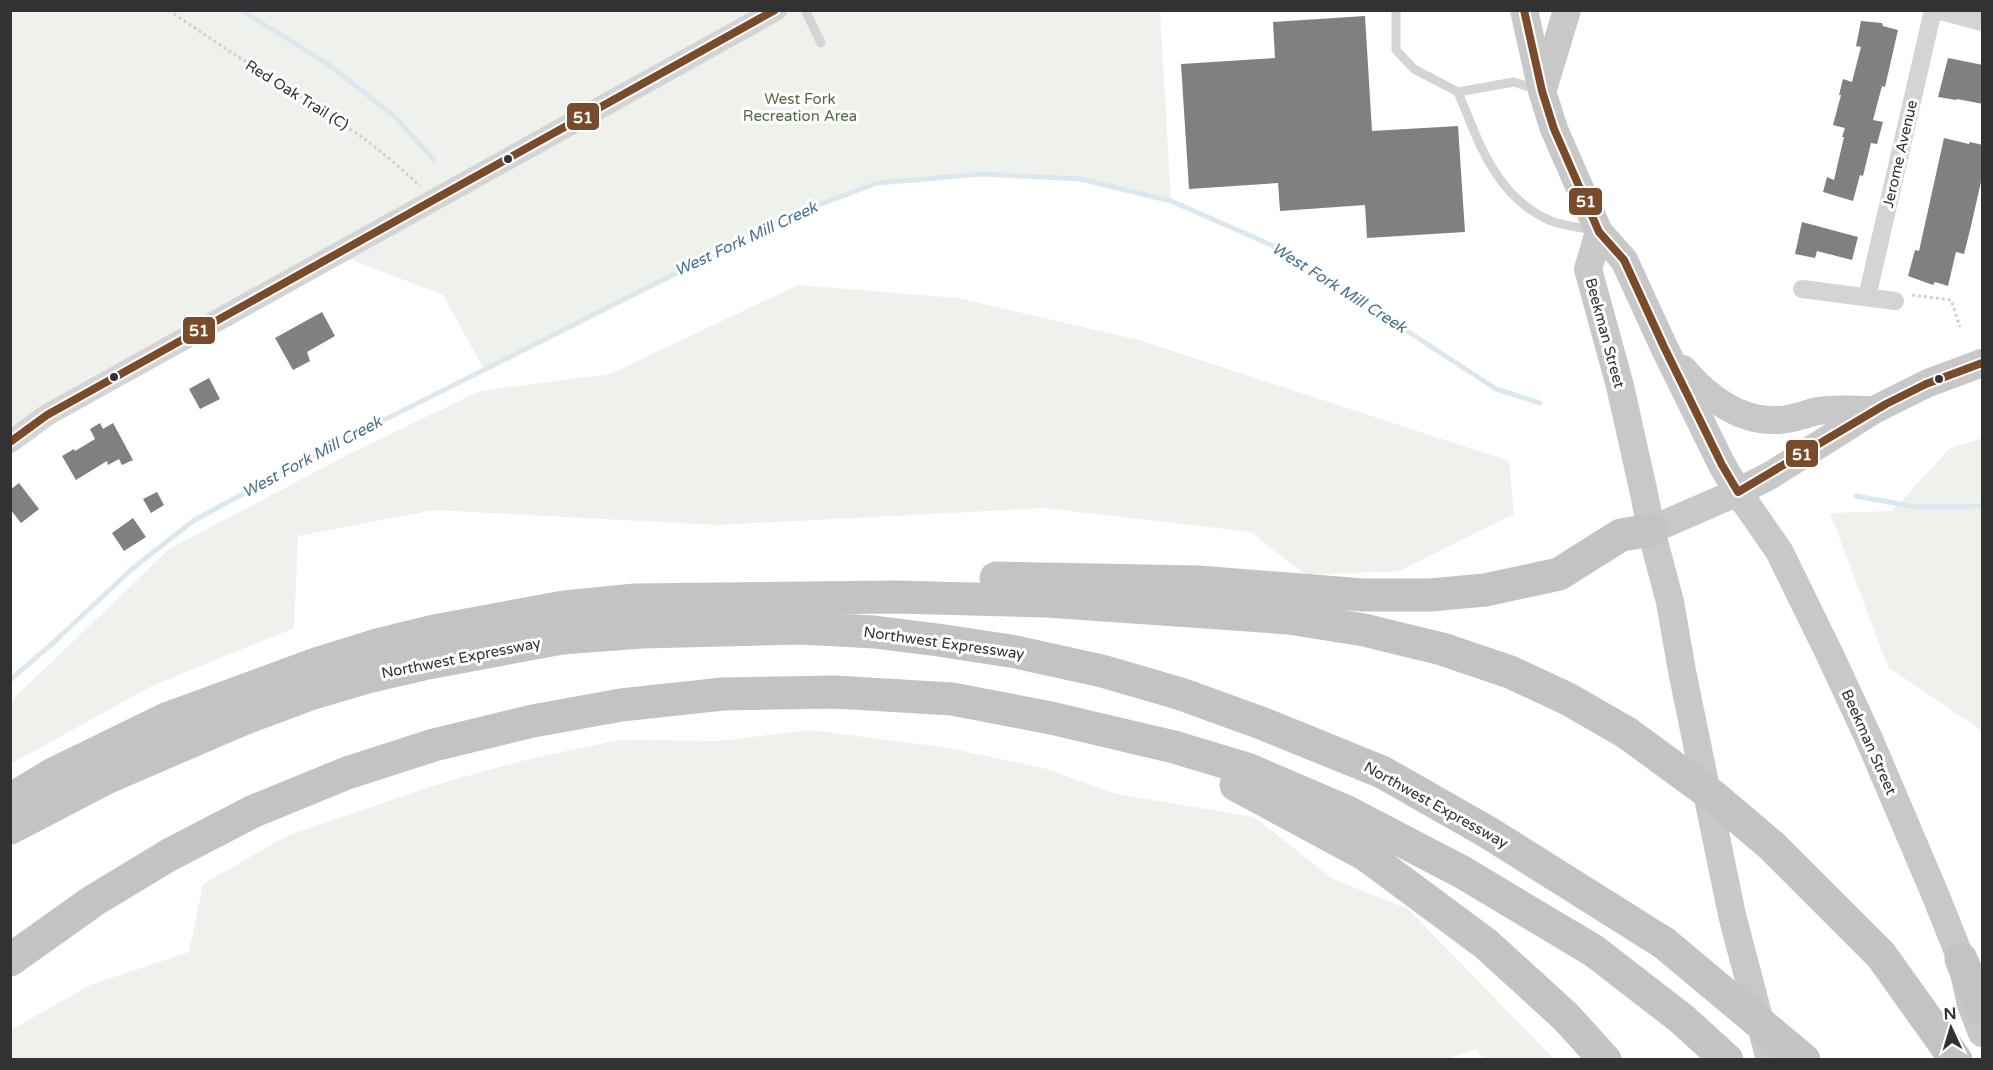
<svg xmlns="http://www.w3.org/2000/svg" width="1993" height="1070" font-family="'Varela Round',sans-serif">
<style>
.green{fill:#eff2ec}
.lines{fill:none;stroke-linecap:round;stroke-linejoin:round}
.stream{stroke:#dce8ef;stroke-width:5}
.building{fill:#808080}
.path{stroke:#d2d2d2;stroke-width:3;stroke-dasharray:3 3;stroke-linecap:butt}
.service{stroke:#d4d4d4;stroke-width:9}
.minor{stroke:#d4d4d4;stroke-width:18}
.tertiary{stroke:#d4d4d4;stroke-width:22}
.primary{stroke:#c8c8c8;stroke-width:28}
.motorway{stroke:#c3c3c3;stroke-width:33}
.motorway-bridge{stroke:#c3c3c3;stroke-width:33}
.bus-1-casing{stroke:#fff;stroke-width:12}
.bus-1{stroke:#7a4b2a;stroke-width:8}
.bus-dot{fill:#323232;stroke:#fff;stroke-width:2}
.labels{text-anchor:middle;dominant-baseline:central;stroke-width:6;stroke-linejoin:round;paint-order:stroke}
.street-label{font-size:15px;fill:#323232;stroke:#fff}
.park-label{font-size:15px;fill:#556943;stroke:#fff}
.water-label{font-size:16px;font-style:italic;fill:#48718c;stroke:#fff}
.line-badge{stroke:#fff;stroke-width:2}
.badge-label{font-size:16px;text-anchor:middle;font-weight:bold;fill:#fff}
</style>
<rect width="100%" height="100%" fill="#fff"/>
<path class="green" d="M11,11H1160L1171,201L1080,179L983,174L877,183L786,217L484,369L443,295L337,254L11,442Z
M798,285L958,298L1139,340L1509,461L1514,514L1399,571L1305,575L1251,532L1045,508L717,525L434,510L298,536L294,628L152,686L11,764V701L169,549L349,454L480,391L610,374Z
M1982,438V731L1888,667L1830,513L1892,511L1950,448Z
M809,730L943,747L1047,769L1116,794L1254,817L1333,879L1408,909L1554,1059H1483L1476,1049L1445,1060L11,1059V1030L90,985L189,952L203,884L287,836L432,786L521,761L618,740L720,741Z"/>
<g class="lines">
<path class="stream" d="M241,10L328,64L395,117L434,160
M1856,496L1916,507L1982,506
M10,680L54,642L132,569L193,521L324,450L661,281L786,217L877,183L983,174L1080,179L1171,201L1285,251L1496,389L1540,403"/>
</g>
<path class="building" d="M1365,16L1372,131L1458,126L1465,232L1367,238L1365,205L1280,211L1278,183L1189,189L1181,64L1275,58L1273,22Z
M1861,21L1882,23L1883,26L1898,30L1885,87L1882,86L1873,120L1883,122L1877,144L1871,143L1863,176L1860,175L1853,201L1823,192L1827,177L1834,180L1844,137H1842L1845,128L1833,125L1841,95H1839L1843,79L1852,82L1861,47L1856,46Z
M1948,58L1983,65V104L1957,99L1956,100L1938,97Z
M1944,138L1969,144L1970,142L1983,145V173L1971,226L1964,254L1956,252L1948,286L1935,282L1933,285L1908,276L1915,250L1919,251Z
M1802,222L1858,237L1852,260L1817,251L1815,258L1795,254Z
M322,312L335,336L307,352L310,361L293,370L275,338Z
M209,378L220,399L200,409L189,389Z
M100,423L103,429L113,423L133,460L122,465L119,459L108,465L107,461L76,480L62,456L74,449L75,451L95,439L90,429Z
M19,483L39,509L21,523L10,509V490Z
M157,492L164,505L151,513L143,499Z
M133,518L146,537L124,551L112,533Z"/>
<g class="lines">
<path class="path" d="M169,10C229,53 292,90 353,131C377,147 399,167 420,186
M1912,295L1951,300L1960,327"/>
<path class="service" d="M805,10L821,43
M1396,10V50L1414,69L1458,92C1478,141 1496,197 1549,220C1562,226 1579,227 1594,230
M1458,92L1514,82L1538,90"/>
<path class="minor" d="M1937,10L1982,22
M1802,289L1895,301
M1867,297L1933,10"/>
<path class="tertiary" d="M10,442L47,415L776,10"/>
<path class="primary" d="M1524,10L1542,91L1554,129L1599,232L1624,260L1664,347L1722,465L1738,492L1779,551L1829,653L1869,739L1935,894L1961,959L1971,1005L1982,1033
M1543,89L1567,10
M1599,232L1588,269L1620,386L1645,498L1651,530L1670,602L1682,671L1732,915L1770,1060
M1683,369C1706,396 1739,422 1777,420C1792,420 1804,414 1818,411C1835,408 1856,410 1874,410
M1651,530L1738,492L1771,475L1874,410L1928,383L1982,363"/>
<path class="motorway" d="M996,578L1198,582L1363,595H1430L1485,590L1559,574L1621,535L1651,530
M1236,785L1366,855L1486,944L1566,1017L1605,1060
M10,800L53,774L166,719L316,664L377,645L434,631L564,607L635,600L896,597L1047,601L1289,618L1364,630L1442,649L1510,672L1568,699L1627,733
M10,828L106,778L243,719L310,694L368,677L428,663L562,638L642,632L801,628L874,632L938,640L1016,652L1102,671L1181,694L1261,723L1382,772L1489,833L1664,943
M1772,846L1881,955L1956,1060
M1961,959L1982,1010
M10,960L93,901L169,855L254,811L347,773L434,745L533,721L621,705L723,694L835,692L952,699L1051,718L1174,747L1247,769L1345,811L1462,872L1594,951L1682,1019L1727,1060"/>
<path class="motorway-bridge" d="M1627,733L1713,796L1772,846
M1664,943L1804,1060"/>
<g class="bus-1-casing">
<path id="bus-1" d="M1524,10L1542,91L1554,129L1599,232L1624,260L1664,347L1722,465L1738,492L1886,404L1926,384L1982,363
M10,442L47,415L775,10"/>
</g>
<use href="#bus-1" class="bus-1"/>
</g>
<g class="bus-dot">
<circle cx="508" cy="159" r="5"/>
<circle cx="114" cy="377" r="5"/>
<circle cx="1939" cy="379" r="5"/>
</g>
<g class="labels">
<g class="street-label">
<text transform="translate(297 95) rotate(32)">Red Oak Trail (C)</text>
<text transform="translate(1900 154) rotate(-77)">Jerome Avenue</text>
<text transform="translate(1605 333) rotate(75)">Beekman Street</text>
<text transform="translate(944 643) rotate(8)">Northwest Expressway</text>
<text transform="translate(461 658) rotate(-11)">Northwest Expressway</text>
<text transform="translate(1869 742) rotate(66)">Beekman Street</text>
<text transform="translate(1436 805) rotate(29)">Northwest Expressway</text>
</g>
<g class="park-label">
<text x="800" y="99">West Fork<tspan x="800" dy="17">Recreation Area</tspan></text>
</g>
<g class="water-label">
<text transform="translate(746 239) rotate(-25)">West Fork Mill Creek</text>
<text transform="translate(1339 288) rotate(32)">West Fork Mill Creek</text>
<text transform="translate(312 457) rotate(-28)">West Fork Mill Creek</text>
</g>
</g>
<g class="line-badge">
<rect x="566" y="102" width="34" height="29" rx="6" fill="#7a4b2a"/>
<rect x="1568" y="187" width="35" height="29" rx="6" fill="#7a4b2a"/>
<rect x="182" y="316" width="34" height="29" rx="6" fill="#7a4b2a"/>
<rect x="1785" y="439" width="34" height="29" rx="6" fill="#7a4b2a"/>
</g>
<g class="badge-label">
<text x="583" y="123">51</text>
<text x="1586" y="207">51</text>
<text x="199" y="336">51</text>
<text x="1802" y="460">51</text>
</g>
<rect width="1993" height="1070" fill="none" stroke="#323232" stroke-width="24"/>
<g transform="translate(1951 1028) rotate(356)" stroke="#ffffff" stroke-width="4.5" paint-order="stroke">
<path d="M0-4.5L10 22L0 15L-10 22Z" fill="#323232"/>
<text y="-9" font-size="16" font-weight="bold" text-anchor="middle" fill="#323232">N</text>
</g>
</svg>
